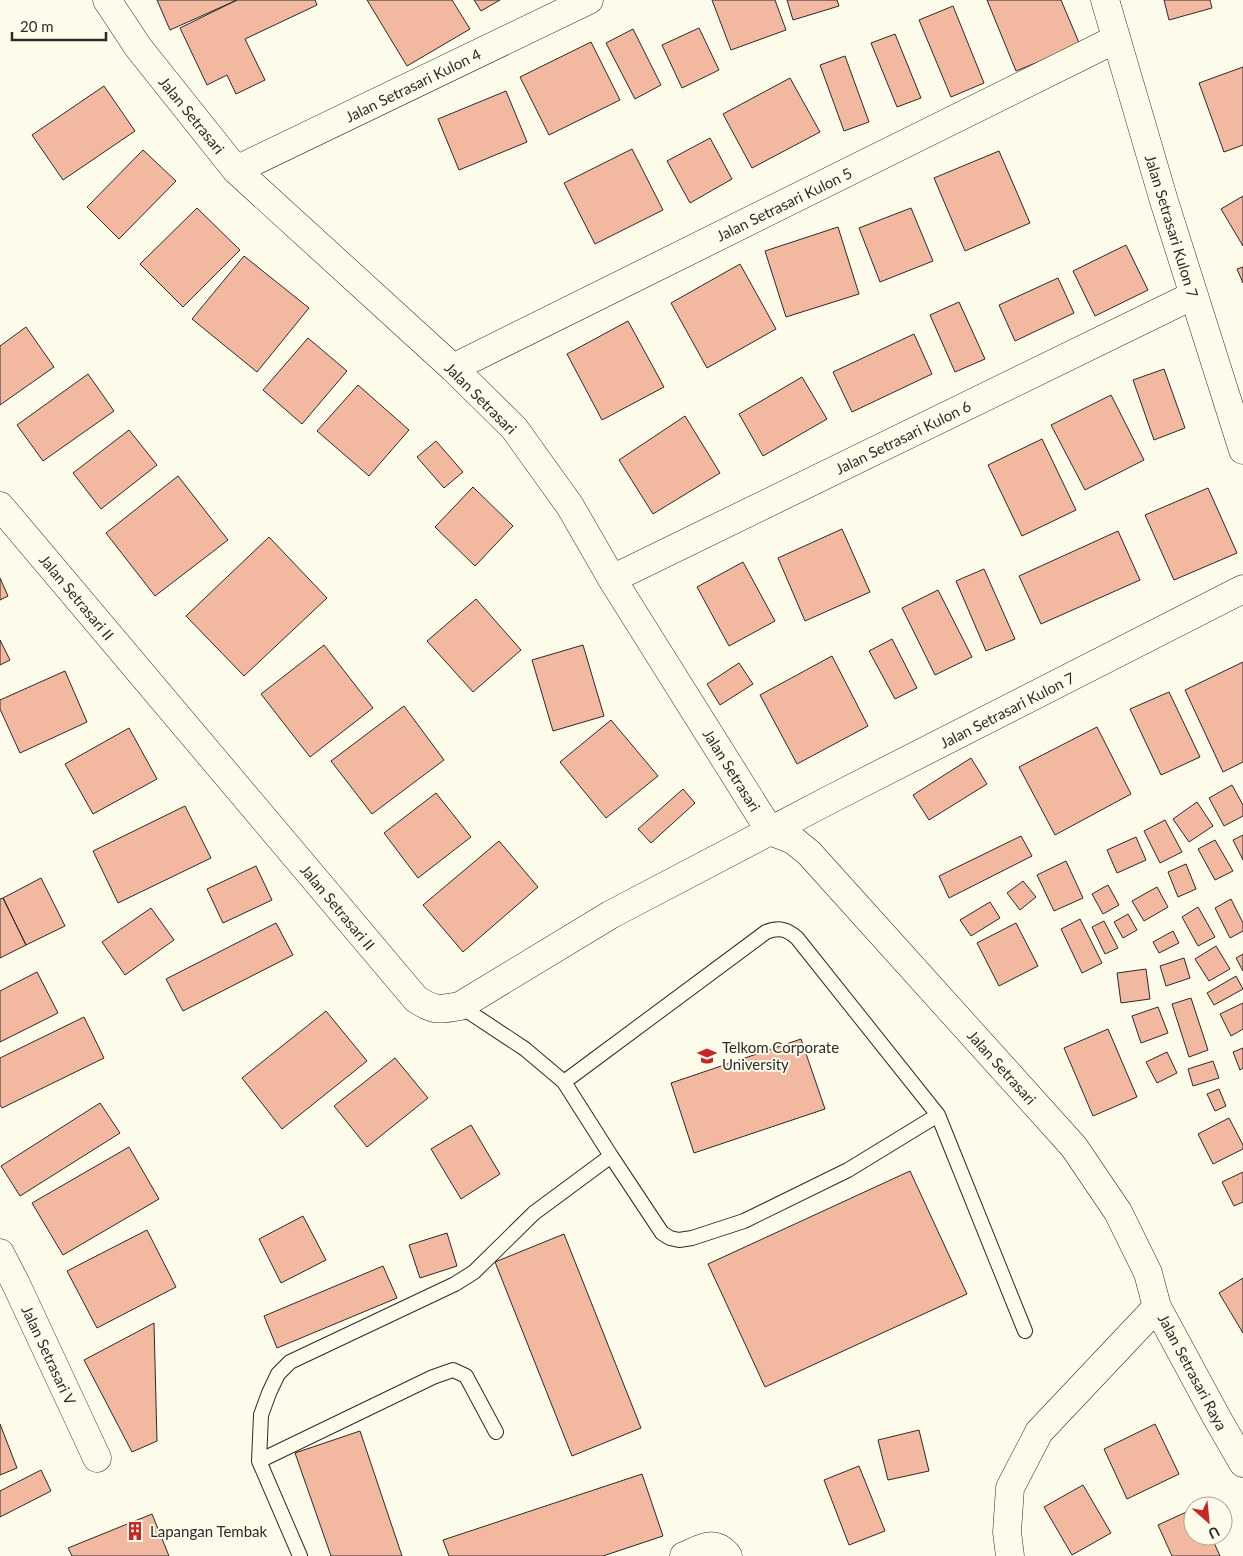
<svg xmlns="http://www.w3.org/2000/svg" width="1243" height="1556" font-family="Lato,sans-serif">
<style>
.building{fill:#f2b8a0;stroke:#2b2b2b}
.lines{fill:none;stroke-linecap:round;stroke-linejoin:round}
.service-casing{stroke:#2b2b2b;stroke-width:16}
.minor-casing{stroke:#2b2b2b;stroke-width:29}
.service{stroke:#fdfbea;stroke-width:14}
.minor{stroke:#fdfbea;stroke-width:28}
.labels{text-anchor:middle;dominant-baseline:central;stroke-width:4;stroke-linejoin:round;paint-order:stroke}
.street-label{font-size:15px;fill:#2b2b2b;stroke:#fdfbea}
.poi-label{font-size:15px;fill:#2b2b2b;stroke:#fdfbea;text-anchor:start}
</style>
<rect width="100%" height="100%" fill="#fdfbea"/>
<path class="building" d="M157,0H237L170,30Z
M237,0H315L317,5L245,39L265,80L236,94L227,75L207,85L180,28Z
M367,0H452L470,29L407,66Z
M474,0H500L481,11Z
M712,0H775L786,30L731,50Z
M787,0H837L839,6L793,20Z
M987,0H1061L1080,45L1016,71Z
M1164,0H1210L1212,8L1169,20Z
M953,6L984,83L951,97L919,20Z
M699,28L719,70L682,88L662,45Z
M633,29L661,85L635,99L606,43Z
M895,34L921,98L897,107L871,43Z
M591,42L620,100L549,135L520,77Z
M845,56L869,122L844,131L820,65Z
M1243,67V145L1224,152L1199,83Z
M790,78L820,132L752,168L723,114Z
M104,86L135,131L63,180L32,135Z
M506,91L527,142L459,170L438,119Z
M710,138L732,179L690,203L667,161Z
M632,149L663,210L595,244L564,183Z
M143,150L176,181L119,239L87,207Z
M999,151L1030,223L965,251L934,178Z
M1243,196V246L1221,209Z
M197,208L240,250L183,307L140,264Z
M911,208L933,261L880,282L859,228Z
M838,227L859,294L786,317L765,251Z
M1126,245L1148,290L1095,316L1073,271Z
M244,256L309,308L257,372L192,319Z
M740,264L776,329L707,368L671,303Z
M1243,267V283L1237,269Z
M1058,278L1074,313L1015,341L999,305Z
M959,302L985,359L955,372L930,315Z
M628,321L664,387L602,420L567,354Z
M26,327L54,367L0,405V346Z
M914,334L932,374L852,412L833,372Z
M308,338L347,371L302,424L263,390Z
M1164,369L1185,428L1154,440L1133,380Z
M88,374L114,411L43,461L17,425Z
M802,377L827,419L763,456L739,414Z
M358,385L409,430L369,476L317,431Z
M1111,395L1144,460L1085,490L1051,425Z
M685,416L720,473L653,514L619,460Z
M129,430L157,465L101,509L73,473Z
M1042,439L1076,510L1022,536L988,465Z
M436,441L463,472L444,488L417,457Z
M178,476L228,540L155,596L106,533Z
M473,487L513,526L475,566L435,527Z
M1208,488L1237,553L1174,580L1145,515Z
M842,529L870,592L805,621L778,558Z
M1118,531L1140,580L1041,624L1019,576Z
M269,537L327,598L244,676L186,616Z
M743,562L775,621L729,646L697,587Z
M984,569L1015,639L986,651L956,581Z
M0,578L8,596L0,600Z
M938,590L972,657L935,675L902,608Z
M476,599L521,650L473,692L427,641Z
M892,639L917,688L895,699L869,651Z
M0,640L10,660L0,665Z
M324,645L373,708L310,757L261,694Z
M583,645L604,716L553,731L532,660Z
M832,656L868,726L797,764L760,695Z
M1243,662V762L1223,772L1185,690Z
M739,663L753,684L720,705L707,684Z
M65,671L87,722L20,753L0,709V700Z
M1169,692L1200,757L1161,775L1130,709Z
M404,706L444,760L372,814L331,761Z
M611,720L658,776L606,818L560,762Z
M1097,727L1131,794L1055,835L1019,767Z
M129,728L157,779L93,814L65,764Z
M971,758L987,784L929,820L913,795Z
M1232,785L1243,805V816L1224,826L1209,798Z
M683,789L695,803L651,843L638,829Z
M436,793L471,837L418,878L384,833Z
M1197,802L1213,826L1189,842L1173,819Z
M185,806L211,858L118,903L93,851Z
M1165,820L1182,852L1160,863L1144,831Z
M1243,835V860L1233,840Z
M1021,836L1032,856L949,898L939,876Z
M1136,837L1146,860L1117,873L1107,850Z
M1215,840L1233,871L1215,880L1198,849Z
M499,841L538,887L463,952L423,905Z
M1066,861L1083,898L1054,911L1037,875Z
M1186,864L1196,889L1178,897L1168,872Z
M256,866L272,900L223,923L207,889Z
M41,878L65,926L26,945L3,898Z
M1023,881L1036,897L1020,910L1007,893Z
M1108,885L1119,905L1103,914L1092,894Z
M1157,887L1168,907L1144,921L1132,901Z
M3,898L26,945L0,958V899Z
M1231,899L1243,923V931L1230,938L1215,908Z
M990,902L1000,918L971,936L960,920Z
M1198,907L1215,937L1198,946L1182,917Z
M151,908L174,940L125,975L102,942Z
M1128,914L1137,930L1123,938L1114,922Z
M1080,919L1102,963L1082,973L1061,929Z
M1104,921L1118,948L1105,954L1092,927Z
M276,923L293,955L183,1011L166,979Z
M1016,923L1038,966L999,986L977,943Z
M1173,931L1179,943L1159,953L1153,942Z
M1216,946L1230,969L1209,981L1195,959Z
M1243,954V971L1236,958Z
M1184,958L1190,978L1166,986L1160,966Z
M1146,969L1150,999L1121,1003L1117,973Z
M37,972L58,1013L0,1042V991Z
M1236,976L1243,989L1214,1005L1207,993Z
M1191,998L1208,1050L1189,1057L1172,1004Z
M1243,1003V1029L1231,1036L1220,1014Z
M1158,1007L1168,1033L1141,1043L1132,1016Z
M326,1011L367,1061L282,1129L242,1078Z
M84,1017L104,1058L2,1108L0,1105V1058Z
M1108,1029L1137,1097L1093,1116L1064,1048Z
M801,1039L825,1109L694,1153L671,1083Z
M1243,1048V1068L1240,1070L1233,1052Z
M1167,1052L1177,1073L1157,1083L1146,1062Z
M395,1058L428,1098L367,1147L334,1106Z
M1213,1061L1219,1078L1193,1086L1188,1069Z
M1219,1089L1226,1106L1215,1111L1207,1094Z
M100,1103L120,1133L20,1196L1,1166Z
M1229,1118L1243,1145V1149L1213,1164L1198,1134Z
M471,1125L500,1174L461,1199L431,1149Z
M129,1147L159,1199L63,1255L32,1203Z
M910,1171L967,1294L765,1387L708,1264Z
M1243,1172V1202L1234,1206L1222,1182Z
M303,1216L326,1260L281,1283L259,1239Z
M147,1230L176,1287L97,1328L67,1271Z
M447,1233L457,1266L420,1278L409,1245Z
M564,1234L641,1428L572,1456L495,1262Z
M383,1266L397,1298L277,1348L264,1316Z
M1243,1278V1333L1219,1293Z
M154,1323L157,1441L132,1452L84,1360Z
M0,1424L17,1468L0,1475Z
M1155,1424L1179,1474L1127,1499L1104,1449Z
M919,1430L929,1471L888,1480L878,1440Z
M360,1431L402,1556H331L295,1453Z
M859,1466L885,1531L849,1545L824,1480Z
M41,1470L51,1491L0,1517V1491Z
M642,1474L663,1536L603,1556H449L443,1540Z
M1083,1485L1111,1533L1072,1555L1044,1507Z
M1193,1509V1536H1211L1220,1556H1172L1158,1525Z
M152,1514L169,1556H72L68,1548Z"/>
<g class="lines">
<g class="service-casing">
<path id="service" d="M460,1006L525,1049L564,1082
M611,1156L662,1233L670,1238L679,1240L692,1238L744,1221L848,1170L938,1115
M259,1461L433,1377L453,1370L466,1376L496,1432
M300,1556L259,1461L261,1415L269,1393L278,1374L290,1362L455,1284L474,1272L534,1213L611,1156L564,1082L766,932C779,927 787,929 797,938L938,1115L1025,1331"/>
</g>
<g class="minor-casing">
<path id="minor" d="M107,0L138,47L236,170L453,368L514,428L570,506L612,579L770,831L793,840L809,853L1074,1147L1118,1212L1148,1273L1157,1307L1217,1418L1243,1463
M1105,0L1164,201L1243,450
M236,170L589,0
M453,368L1116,39
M0,506L416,999C434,1011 439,1010 460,1006L610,915L831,799L1243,589
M612,579L1194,295
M0,1253L16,1284L97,1458
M684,1556C701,1549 714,1538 728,1556
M1010,1556L1007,1532L1010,1488L1039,1432L1157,1307"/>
</g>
<use href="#service" class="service"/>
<use href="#minor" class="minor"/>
</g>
<defs>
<g id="university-bare" transform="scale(1.5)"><path d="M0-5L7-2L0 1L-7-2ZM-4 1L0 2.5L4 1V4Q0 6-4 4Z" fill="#c62828" stroke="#fdfbea" stroke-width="2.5" paint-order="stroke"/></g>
<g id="building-bare" transform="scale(1.5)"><path d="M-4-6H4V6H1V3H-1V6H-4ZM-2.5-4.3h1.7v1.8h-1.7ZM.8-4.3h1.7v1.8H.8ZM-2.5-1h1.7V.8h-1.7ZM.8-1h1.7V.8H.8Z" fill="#c62828" stroke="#fdfbea" stroke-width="2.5" paint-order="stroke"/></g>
</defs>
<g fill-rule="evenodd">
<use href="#university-bare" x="707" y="1056"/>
<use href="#building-bare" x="135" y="1531"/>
</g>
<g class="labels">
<g class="street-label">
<text transform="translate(413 85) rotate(-26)">Jalan Setrasari Kulon 4</text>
<text transform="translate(192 115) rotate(51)">Jalan Setrasari</text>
<text transform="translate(784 204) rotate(-26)">Jalan Setrasari Kulon 5</text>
<text transform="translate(1172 226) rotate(73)">Jalan Setrasari Kulon 7</text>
<text transform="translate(481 398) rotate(45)">Jalan Setrasari</text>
<text transform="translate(903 437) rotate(-26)">Jalan Setrasari Kulon 6</text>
<text transform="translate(77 597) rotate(50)">Jalan Setrasari II</text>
<text transform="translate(1007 710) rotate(-27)">Jalan Setrasari Kulon 7</text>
<text transform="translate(732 770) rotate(58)">Jalan Setrasari</text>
<text transform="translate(338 907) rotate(50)">Jalan Setrasari II</text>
<text transform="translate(1002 1067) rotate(48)">Jalan Setrasari</text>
<text transform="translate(49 1355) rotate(65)">Jalan Setrasari V</text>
<text transform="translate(1193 1372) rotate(62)">Jalan Setrasari Raya</text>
</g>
<g class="poi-label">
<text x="722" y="1047">Telkom Corporate<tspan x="722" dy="17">University</tspan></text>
<text x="150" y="1531">Lapangan Tembak</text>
</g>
</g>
<g transform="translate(1208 1521) rotate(153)"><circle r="24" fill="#fdfbea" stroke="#a9a89e"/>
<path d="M0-4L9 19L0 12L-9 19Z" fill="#c62828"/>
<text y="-8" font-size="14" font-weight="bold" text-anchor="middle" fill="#2b2b2b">U</text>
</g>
<path d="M12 32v8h94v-8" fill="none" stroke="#2b2b2b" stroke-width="2.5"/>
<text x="20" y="32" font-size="15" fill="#2b2b2b" stroke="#fdfbea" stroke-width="4" paint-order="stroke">20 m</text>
</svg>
